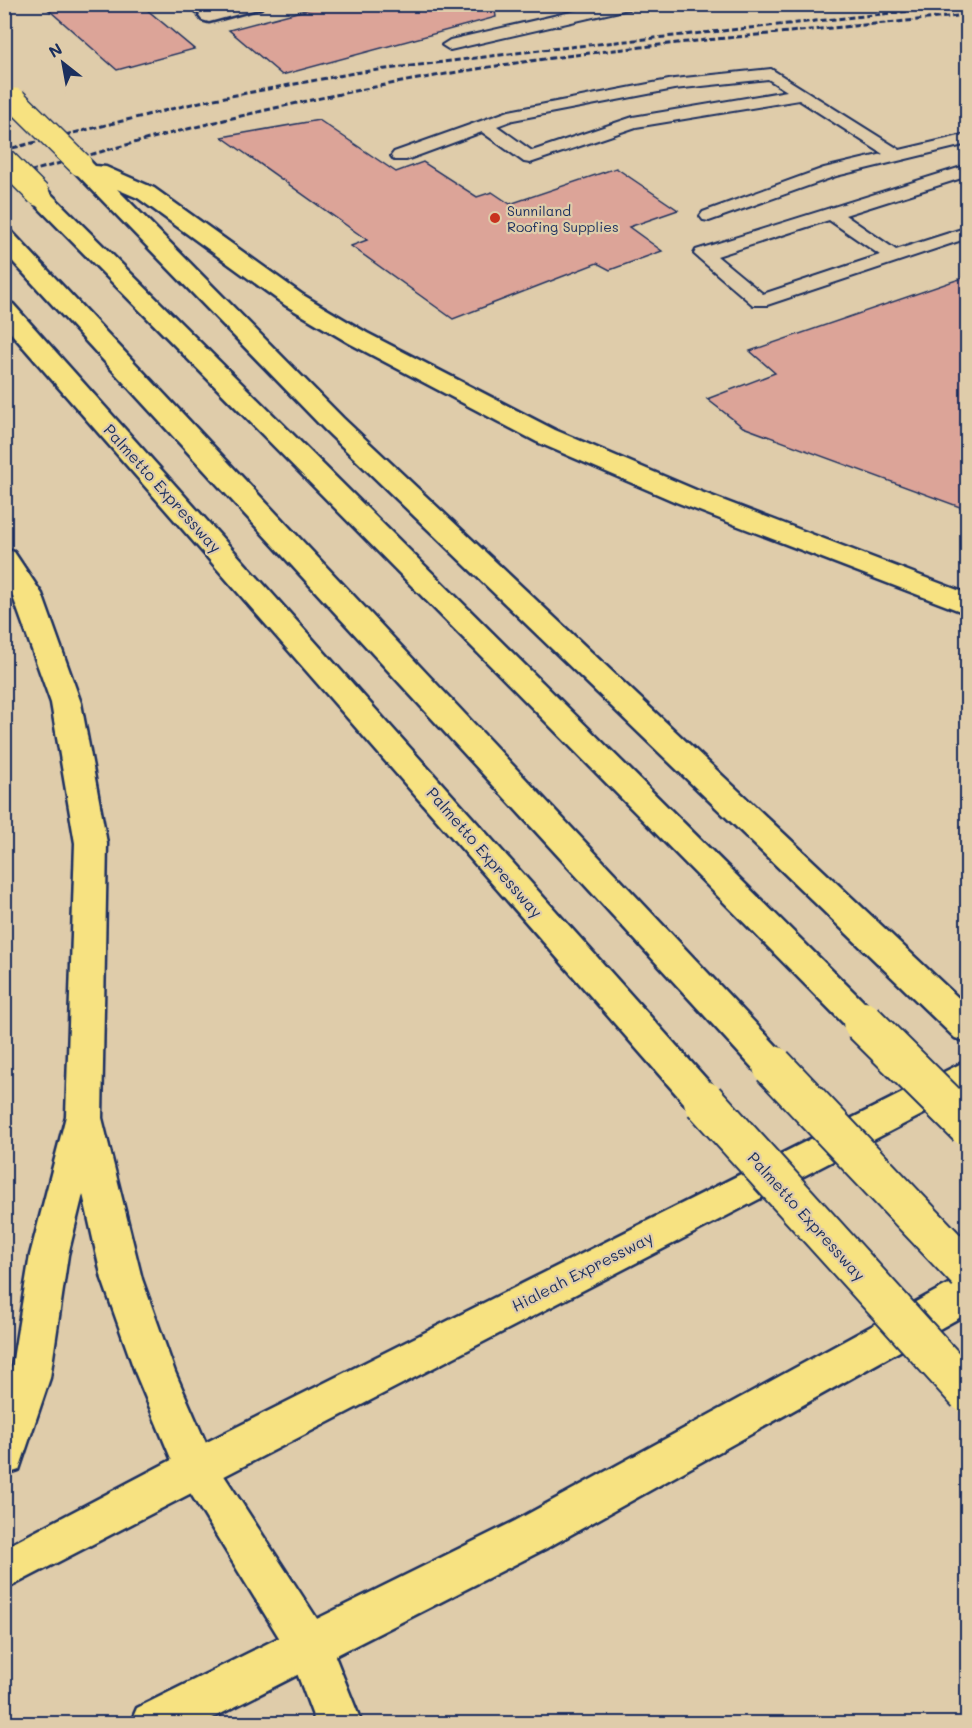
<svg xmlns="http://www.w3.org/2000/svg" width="972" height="1728" font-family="Mali,sans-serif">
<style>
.building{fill:#dca498;stroke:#1b2f5e;stroke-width:1.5}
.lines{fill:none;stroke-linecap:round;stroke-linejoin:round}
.service-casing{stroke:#1b2f5e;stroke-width:4}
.minor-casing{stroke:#1b2f5e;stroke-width:5}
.primary-casing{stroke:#1b2f5e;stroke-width:5}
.motorway-casing{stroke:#1b2f5e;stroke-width:5}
.service{fill:#dfccaa;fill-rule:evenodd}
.minor{fill:#dfccaa;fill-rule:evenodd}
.primary{fill:#f7e281;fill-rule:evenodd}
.motorway{fill:#f7e281;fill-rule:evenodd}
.rail{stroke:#1b2f5e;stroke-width:3;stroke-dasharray:6 3;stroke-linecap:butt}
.motorway-bridge-far1-casing{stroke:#1b2f5e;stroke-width:26;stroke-linecap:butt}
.motorway-bridge-casing{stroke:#1b2f5e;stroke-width:44;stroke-linecap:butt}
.motorway-bridge-far1{stroke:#f7e281;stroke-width:23}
.motorway-bridge{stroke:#f7e281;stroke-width:40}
.poi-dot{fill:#c8321e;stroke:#dfccaa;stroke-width:2}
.labels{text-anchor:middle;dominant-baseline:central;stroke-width:4.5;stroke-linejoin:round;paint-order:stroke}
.far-poi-label{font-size:14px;fill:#1b2f5e;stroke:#dfccaa;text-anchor:start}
.street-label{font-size:16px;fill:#1b2f5e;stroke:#dfccaa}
</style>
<rect width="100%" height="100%" fill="#dfccaa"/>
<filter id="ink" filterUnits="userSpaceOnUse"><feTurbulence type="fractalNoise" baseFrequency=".0167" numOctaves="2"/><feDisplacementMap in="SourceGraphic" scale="12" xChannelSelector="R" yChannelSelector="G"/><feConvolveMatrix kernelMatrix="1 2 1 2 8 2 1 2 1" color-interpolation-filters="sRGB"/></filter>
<g filter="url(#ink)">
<path class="building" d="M42,4H140L194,49L117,70Z
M328,4H494L496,17L282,75L229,30Z
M319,120L396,172L423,162L477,197L492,192L510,204L616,168L678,210L629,227L662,251L610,270L597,263L453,319L351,246L367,240L222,137Z
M968,276V510L743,427L707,399L775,373L750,351Z"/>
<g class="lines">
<g class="service-casing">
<path id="service" d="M185,4H204L217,16L209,21Z
M605,4H636L628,9L450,50L442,45L450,40Z
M771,69L900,150L968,134V144L836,176L709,221L703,220L700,216L703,212L824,168L883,154L799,100L636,127L530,163L524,162L482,132L406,160H394L391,156L394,152L509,111L674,79ZM768,79L787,91L633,117L532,151L497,126L513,120L674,89Z
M968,165V176L845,215L896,250L968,227V238L767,305H753L694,254L696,250ZM829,220L880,255L763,294L717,256Z"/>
</g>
<g class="minor-casing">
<path id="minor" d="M229,4H264L261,8L209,22L202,20L199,16L202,12Z"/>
</g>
<g class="primary-casing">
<path id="primary" d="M968,1060V1091L4,1590V1548L181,1455Z
M968,1277V1313L545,1549L201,1724H130L137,1708L515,1521L954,1281Z"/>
</g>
<g class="motorway-casing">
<path id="motorway" d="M80,157L88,159L95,166L106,167L154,188L303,295L367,333L555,430L696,490L968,594V614L676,502L537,442L349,343L285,305L138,198L117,189L343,418L968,1007V1042L955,1038L325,430L72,169L69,164L72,159Z
M38,187L46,189L875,1013L881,1022L875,1031L863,1035L851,1031L30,199L26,194L30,189Z
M4,230L12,232L786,1056L791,1066L786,1076L773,1080L760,1076L4,252Z
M4,302L13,304L717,1091L722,1101L717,1111L704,1115L691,1111L4,325Z
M4,549L14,552L42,594L81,703L107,843L102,1118L142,1279L175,1372L212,1457L325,1631L362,1724H316L291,1657L175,1468L135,1372L102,1279L83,1194L68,1255L50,1378L19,1470L4,1475V1394L10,1378L30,1255L66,1116L75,843L51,703L12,594L4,581Z"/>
</g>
<use href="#service" class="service"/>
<use href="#minor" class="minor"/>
<use href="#primary" class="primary"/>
<use href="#motorway" class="motorway"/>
<path class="rail" d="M4,150L204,101L354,73L541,50L968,5
M4,179C146,138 289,101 435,76C611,45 790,33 968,15"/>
<g class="motorway-bridge-far1-casing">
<path id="motorway-bridge-far1" d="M15,100L80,164
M4,160L38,194"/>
</g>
<g class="motorway-bridge-casing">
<path id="motorway-bridge" d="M863,1022L968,1126
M773,1066L968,1272
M704,1101L968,1393"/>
</g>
<use href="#motorway-bridge-far1" class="motorway-bridge-far1"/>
<use href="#motorway-bridge" class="motorway-bridge"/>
</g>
</g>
<circle class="poi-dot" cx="495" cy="218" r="6"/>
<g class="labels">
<g class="far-poi-label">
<text x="507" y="210">Sunniland<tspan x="507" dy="16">Roofing Supplies</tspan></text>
</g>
<g class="street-label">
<text transform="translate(163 488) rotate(48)">Palmetto Expressway</text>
<text transform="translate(485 852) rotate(49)">Palmetto Expressway</text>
<text transform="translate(807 1216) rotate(48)">Palmetto Expressway</text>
<text transform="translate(582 1271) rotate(-27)">Hialeah Expressway</text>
</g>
</g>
<rect width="972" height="1728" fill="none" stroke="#dfccaa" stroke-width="24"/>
<rect x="12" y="12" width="948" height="1704" fill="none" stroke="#1b2f5e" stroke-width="2" filter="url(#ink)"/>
<g transform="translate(63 63) rotate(329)" stroke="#dfccaa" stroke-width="4.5" paint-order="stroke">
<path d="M0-4.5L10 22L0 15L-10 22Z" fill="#1b2f5e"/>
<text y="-9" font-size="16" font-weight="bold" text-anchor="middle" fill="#1b2f5e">N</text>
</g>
</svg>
